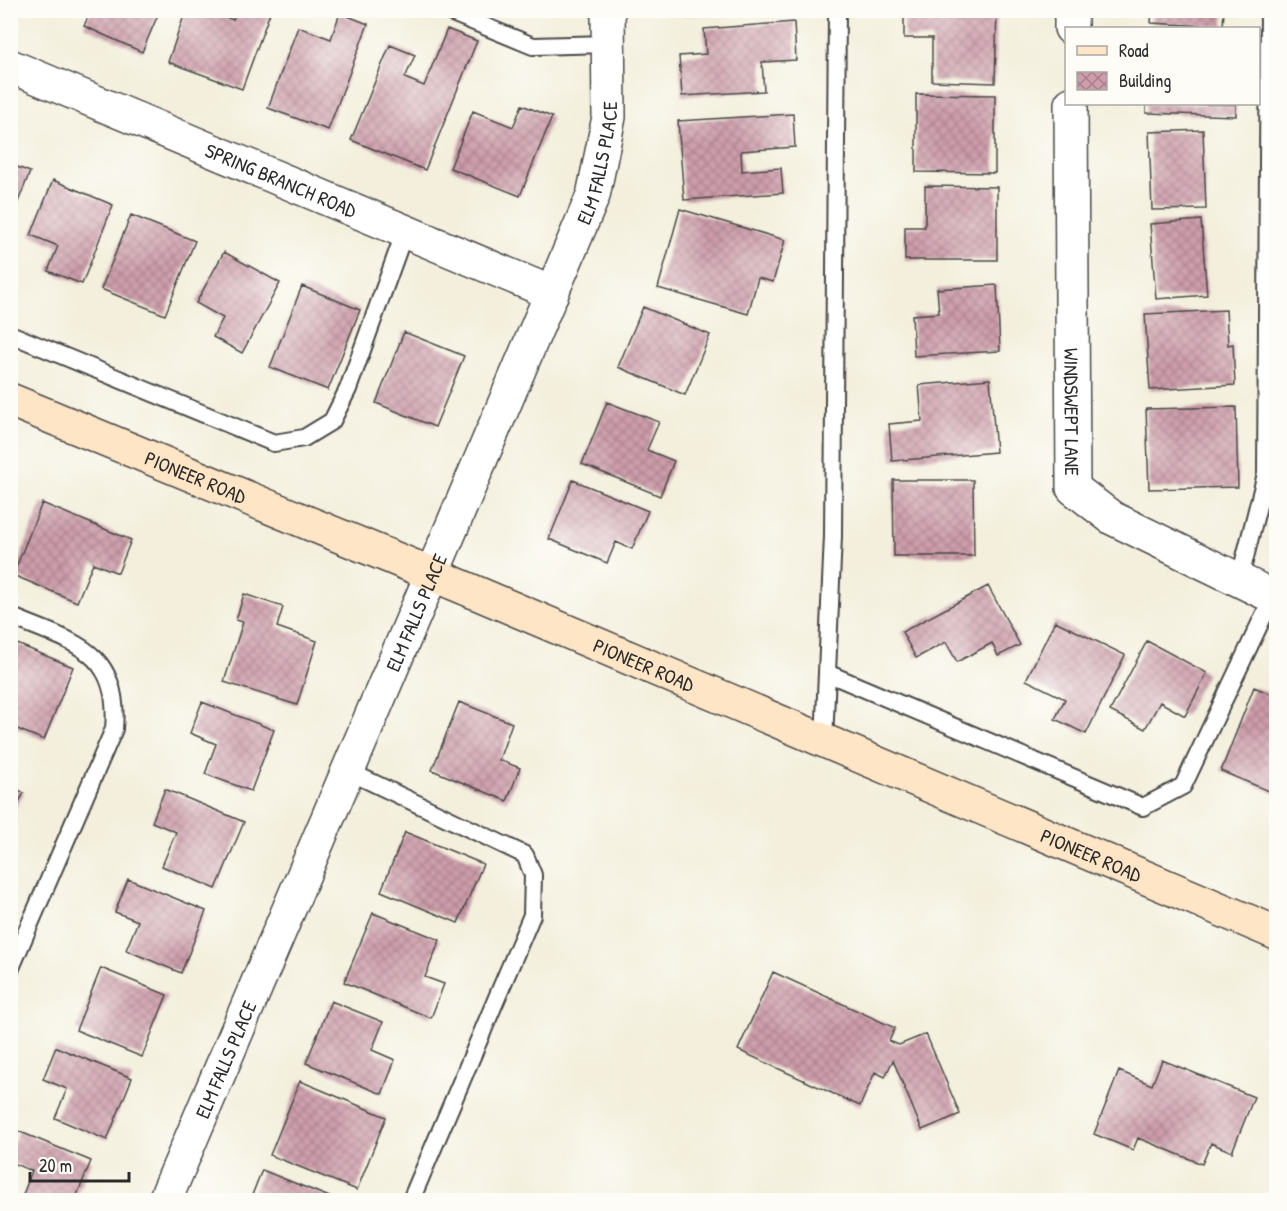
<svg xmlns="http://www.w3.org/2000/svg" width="1287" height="1211" font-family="'Patrick Hand',sans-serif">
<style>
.building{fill:url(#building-cross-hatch)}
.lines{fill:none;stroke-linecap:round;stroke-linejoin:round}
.service-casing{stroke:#494846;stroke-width:20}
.minor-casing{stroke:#494846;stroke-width:36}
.secondary-casing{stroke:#494846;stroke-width:36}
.service{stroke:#fff;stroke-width:16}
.minor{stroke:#fff;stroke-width:33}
.secondary{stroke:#fee5c5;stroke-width:33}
.labels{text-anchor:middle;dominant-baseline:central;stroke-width:4.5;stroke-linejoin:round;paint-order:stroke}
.street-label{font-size:20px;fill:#2b2b2b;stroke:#fdfcf7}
</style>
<defs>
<pattern id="building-cross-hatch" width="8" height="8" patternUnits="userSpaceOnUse" patternTransform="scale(1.5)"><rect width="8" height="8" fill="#ce9dab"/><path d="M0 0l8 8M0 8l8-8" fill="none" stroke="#a7808b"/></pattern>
</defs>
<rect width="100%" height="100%" fill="#fdfcf7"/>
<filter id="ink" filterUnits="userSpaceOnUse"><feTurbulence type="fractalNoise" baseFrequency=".0167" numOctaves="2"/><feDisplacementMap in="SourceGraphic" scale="12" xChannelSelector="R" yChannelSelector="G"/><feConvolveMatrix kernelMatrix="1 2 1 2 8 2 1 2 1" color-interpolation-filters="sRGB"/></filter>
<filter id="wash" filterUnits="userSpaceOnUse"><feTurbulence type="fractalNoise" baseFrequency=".008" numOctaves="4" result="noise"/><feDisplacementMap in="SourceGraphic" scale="24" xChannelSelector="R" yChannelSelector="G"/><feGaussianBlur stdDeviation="1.35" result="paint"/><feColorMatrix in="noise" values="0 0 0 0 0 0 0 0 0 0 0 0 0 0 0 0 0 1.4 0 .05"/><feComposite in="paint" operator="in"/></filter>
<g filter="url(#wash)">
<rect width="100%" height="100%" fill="#f3efdc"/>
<g id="blocks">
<path class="building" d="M91,10H160L142,52L84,26Z
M186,10H216L215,13L233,20L237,10H271L242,89L168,62Z
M683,10H731V12L683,15Z
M904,10H997L995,83L932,81V38H904Z
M1152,10H1224L1223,27L1151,23Z
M340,13L368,24L328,130L268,108L298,27L331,39Z
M794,22L796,60L762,62L764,91L682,96L679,56L706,54L704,29Z
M447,29L477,41L425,170L351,140L390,45L415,55L405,78L424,86Z
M916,94L995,95V173L916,172Z
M1146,104H1236V116L1146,113Z
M522,105L552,117L520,196L450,168L473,111L513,127Z
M793,114L795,147L741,151L742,171L781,168L783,193L684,200L678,121Z
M1203,130L1206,209L1152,210L1149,132Z
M10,164L30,172L11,219H10Z
M53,180L113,205L82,284L48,271L58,246L31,235Z
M925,186L997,187V260H905V227H925Z
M680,209L785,240L773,282L758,278L748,314L658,288Z
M131,215L195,241L165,315L101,289Z
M1201,220L1207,295L1156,299L1150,224Z
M224,252L280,283L242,353L213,337L223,318L196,303Z
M997,285L1000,351L914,356L912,315L939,313L937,289Z
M302,286L360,310L328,390L270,367Z
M643,307L710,335L685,395L618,367Z
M1226,310L1228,345L1233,344L1235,385L1150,390L1145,314Z
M404,332L464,356L435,427L376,403Z
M990,379L996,452L892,461L889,424L922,421L919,385Z
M607,402L659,422L647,450L674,461L660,496L582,464Z
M1236,407L1238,487L1149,489L1146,409Z
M573,480L648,511L632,549L616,542L607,563L549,539Z
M893,480H973L974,556H894Z
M42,503L131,540L118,573L93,563L77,602L13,575Z
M988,586L1020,645L998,656L992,643L957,662L946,642L916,658L902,632Z
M244,594L283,607L277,627L317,641L297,705L224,682L243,622L236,620Z
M1055,621L1125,655L1086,734L1055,719L1065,699L1026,680Z
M10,641L73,667L44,740L10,726Z
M1147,641L1207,673L1185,716L1160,702L1145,729L1110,711Z
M1254,687L1276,696V794L1221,771Z
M202,702L274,730L251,791L205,774L216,744L190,733Z
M459,702L512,723L499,760L520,768L507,801L432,770Z
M10,785L24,793L10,817Z
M165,789L244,822L216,889L162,866L176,832L152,822Z
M405,832L483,864L458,923L381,891Z
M128,879L206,911L181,973L126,950L138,921L115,912Z
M373,913L440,940L425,977L444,984L431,1018L344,982Z
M101,968L167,995L142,1057L76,1030Z
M773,972L895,1028L889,1041L899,1045L926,1034L960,1114L922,1130L893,1060L885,1077L875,1072L860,1106L738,1050Z
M331,1001L383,1022L372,1050L395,1060L382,1094L306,1063Z
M56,1047L132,1078L107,1140L55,1118L67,1089L43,1079Z
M1162,1060L1254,1097L1232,1152L1211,1143L1202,1164L1138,1138L1133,1150L1094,1134L1119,1071L1152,1085Z
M300,1081L386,1117L357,1190L270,1155Z
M18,1131L91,1161L75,1200H21L32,1171L10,1162V1150Z
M262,1170L337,1200H250Z"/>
</g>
</g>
<g filter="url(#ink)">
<use href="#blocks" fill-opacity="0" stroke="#494846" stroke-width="1.5"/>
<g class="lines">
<g class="service-casing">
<path id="service" d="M445,10L533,46L608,44
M10,334L274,443L304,438L332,421L348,389L405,231
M1239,581L1266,474L1269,10
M10,616C71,642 121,649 114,729L10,970
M827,673L1143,807L1183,786L1273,596
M824,741L833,536L837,10
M348,771L525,855L533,875L532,915L411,1200"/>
</g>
<g class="minor-casing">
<g id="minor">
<path d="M1071,28V10"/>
<path id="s1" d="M10,66L552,293"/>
<path id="s2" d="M1071,104L1073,488L1112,518L1276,598"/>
<path id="s3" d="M165,1200L593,196L609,117L608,10"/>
</g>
</g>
<g class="secondary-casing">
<g id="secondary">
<path id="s4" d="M10,400L432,574L1276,933"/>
</g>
</g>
<use href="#service" class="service"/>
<use href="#minor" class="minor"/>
<use href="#secondary" class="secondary"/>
</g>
</g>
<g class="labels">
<g class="street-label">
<text stroke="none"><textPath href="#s3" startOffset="1125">ELM FALLS PLACE</textPath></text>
<text stroke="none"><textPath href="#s1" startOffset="294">SPRING BRANCH ROAD</textPath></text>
<text stroke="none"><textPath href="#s2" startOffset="308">WINDSWEPT LANE</textPath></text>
<text stroke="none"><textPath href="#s4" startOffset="201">PIONEER ROAD</textPath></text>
<text stroke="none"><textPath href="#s3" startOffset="639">ELM FALLS PLACE</textPath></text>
<text stroke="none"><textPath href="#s4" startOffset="687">PIONEER ROAD</textPath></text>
<text stroke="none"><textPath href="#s4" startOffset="1173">PIONEER ROAD</textPath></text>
<text stroke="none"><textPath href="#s3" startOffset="153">ELM FALLS PLACE</textPath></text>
</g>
</g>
<rect width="1287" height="1211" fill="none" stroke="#fdfcf7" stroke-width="36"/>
<rect x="1065" y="27" width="195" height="78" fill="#fdfcf7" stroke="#a9a8a5" stroke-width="1.5"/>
<rect x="1077" y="46" width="30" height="9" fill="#fee5c5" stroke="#a9a8a5" stroke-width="1.5"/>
<text x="1119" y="57" font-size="18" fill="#2b2b2b">Road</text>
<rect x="1077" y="72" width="30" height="18" fill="url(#building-cross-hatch)" stroke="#a9a8a5" stroke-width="1.5"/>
<text x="1119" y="87" font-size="18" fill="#2b2b2b">Building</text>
<path d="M30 1172v9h99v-9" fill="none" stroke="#2b2b2b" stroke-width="3"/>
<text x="39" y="1172" font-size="18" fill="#2b2b2b" stroke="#fdfcf7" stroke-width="4.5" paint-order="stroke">20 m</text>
</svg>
